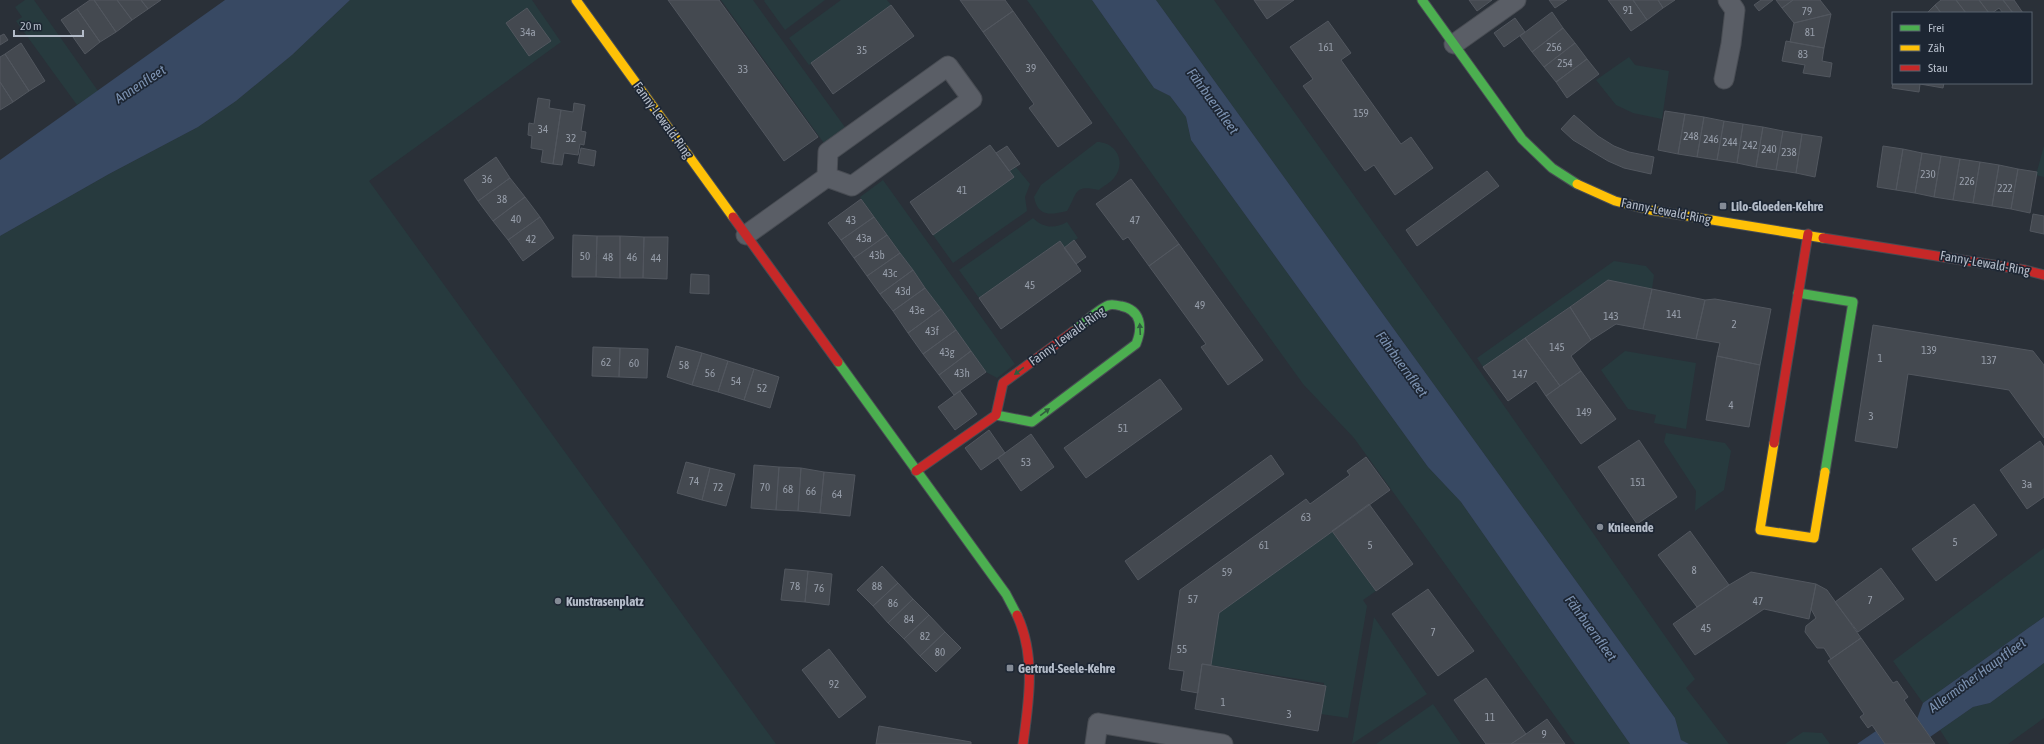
<svg xmlns="http://www.w3.org/2000/svg" width="2044" height="744" font-family="'Asap Condensed',sans-serif">
<style>
.green{fill:#273a3e}
.water{fill:#384963}
.building{fill:#444950;stroke:#52575f}
.lines{fill:none;stroke-linecap:round;stroke-linejoin:round}
.street-casing{stroke:#484c53;stroke-width:21}
.fast-casing{stroke:#484c53;stroke-width:11}
.slow-casing{stroke:#484c53;stroke-width:11}
.jam-casing{stroke:#484c53;stroke-width:11}
.street{stroke:#5a5e66;stroke-width:19}
.fast{stroke:#4caf50;stroke-width:9}
.slow{stroke:#ffc107;stroke-width:9}
.jam{stroke:#c62828;stroke-width:9}
.oneway{fill:#305d3f}
.poi-dot{fill:#848b96;stroke:#1d2633;stroke-width:1.5}
.labels{text-anchor:middle;dominant-baseline:central;stroke-width:3.5;stroke-linejoin:round;paint-order:stroke}
.number-label{font-size:11px;fill:#989fab}
.street-label{font-size:13px;fill:#b4bcc9;stroke:#1d2633}
.poi-label{font-size:13px;font-weight:bold;fill:#b4bcc9;stroke:#1d2633;text-anchor:start}
.water-label{font-size:14px;font-style:italic;fill:#7c92b1;stroke:#1d2633}
</style>
<rect width="100%" height="100%" fill="#2a3038"/>
<path class="green" d="M25,0H34L98,91L77,105L16,21L22,17L15,7Z
M350,0H532L561,42L369,181L776,744H0V236L109,174L198,127L236,101L292,55Z
M721,0H753L847,130L826,146Z
M765,0H825L785,30L764,1Z
M841,0H887L891,5L809,65L789,38Z
M1027,0H1092L1154,88L1170,96L1186,117L1191,140L1428,467L1461,502L1630,744H1575L1354,438L1303,384Z
M1156,0H1214L1472,360L1695,679L1686,688L1729,744H1689L1681,741L1675,718Z
M1629,57L1635,65L1669,71L1662,119L1633,113L1616,105L1596,80Z
M1097,142C1116,142 1127,162 1114,178C1110,183 1103,186 1099,190C1073,184 1078,193 1067,211C1050,215 1038,217 1034,197L1041,185Z
M2044,146V177L2036,175Z
M1016,167L1030,184L1025,197L1027,211L953,263L933,235L1013,177L1009,171Z
M883,180L1015,364L997,378L986,372L860,197Z
M1033,218C1043,228 1055,229 1067,222L1078,238L1064,248L1060,241L979,298L959,270Z
M1614,261L1646,266L1654,275L1652,289L1608,280L1483,367L1477,358Z
M1625,351L1696,363L1686,429L1654,423L1656,415L1628,409L1601,370Z
M1666,433L1725,443L1731,451L1724,490L1695,511L1696,491L1664,442Z
M1332,531L1376,591L1363,600L1367,606L1348,718L1321,714L1324,683L1211,665L1219,613Z
M2044,548V617L1923,703L1893,661Z
M1374,617L1427,694L1352,744Z
M2044,663V718L2008,744H1949L1940,730L1973,707L1990,703Z
M1433,704L1461,744H1376Z
M1803,732L1822,733L1830,744H1785Z"/>
<path class="water" d="M225,0H350L292,55L236,101L198,127L109,174L0,236V160Z
M1092,0H1156L1675,718L1681,740L1689,744H1630L1461,502L1428,467L1191,140L1186,117L1170,96L1154,88Z
M2044,617V663L1990,703L1973,707L1930,737L1917,719L1923,703Z
M1876,731L1885,744H1857Z"/>
<path class="building" d="M90,0H94L116,32L100,42L77,9Z
M94,0H117L132,20L116,32Z
M117,0H141L148,9L132,20Z
M141,0H161L148,9Z
M668,0H719L818,137L784,161Z
M960,0H1005L1013,11L983,32Z
M1254,0H1294L1267,19Z
M1469,0H1492L1477,11Z
M1549,0H1567L1555,8Z
M1608,0H1633L1647,20L1631,31Z
M1633,0H1658L1663,8L1647,20Z
M1658,0H1675L1663,8Z
M1761,0H1773L1759,11L1754,5Z
M1776,0H1793L1782,8Z
M1793,0H1820L1831,14L1794,23L1782,8Z
M1941,0H1956L1966,13H1941L1935,5Z
M1956,0H1979L1989,13H1966Z
M1979,0H2003L2013,13H2003L1999,8L1992,13H1989Z
M2003,0H2014L2023,13H2013Z
M891,5L914,36L833,94L811,63Z
M1935,5L1941,13H1927Z
M527,8L551,41L529,56L506,23Z
M77,9L100,42L85,54L61,20Z
M1013,11L1092,123L1058,147L1029,108L1034,104L983,32Z
M1552,12L1563,28L1532,52L1520,36Z
M1831,14L1824,48L1790,42L1794,23Z
M1515,18L1525,32L1504,47L1494,33Z
M1328,21L1351,53L1341,60L1401,144L1411,137L1433,168L1395,195L1374,165L1365,171L1303,86L1313,79L1290,47Z
M1563,28L1575,43L1544,67L1532,52Z
M4,34L8,40L0,45V36Z
M1786,41L1824,48L1822,61L1832,63L1830,77L1803,73L1805,65L1782,61Z
M21,43L45,81L29,91L5,54Z
M1575,43L1587,59L1556,82L1544,67Z
M5,54L29,91L13,102L0,82V57Z
M1587,59L1599,74L1567,98L1556,82Z
M0,82L13,102L0,110Z
M1893,83H1944L1943,88L1920,84L1919,92L1892,88Z
M538,98L550,100L549,108L561,110L553,164L541,162L543,150L531,148L532,136L528,135L529,123L534,124Z
M574,103L585,105L581,131L586,132L584,145L580,144L578,155L564,153L562,165L553,164L561,110L573,112Z
M1665,111L1685,114L1678,154L1658,150Z
M1685,114L1704,117L1697,157L1678,154Z
M1574,115L1598,136L1614,146L1629,152L1654,157L1651,174L1624,168L1608,161L1573,140L1561,129Z
M1704,117L1724,121L1717,160L1697,157Z
M1724,121L1743,124L1737,163L1717,160Z
M1743,124L1763,127L1756,167L1737,163Z
M1763,127L1783,131L1776,170L1756,167Z
M1783,131L1802,134L1796,173L1776,170Z
M1802,134L1822,137L1815,177L1796,173Z
M990,145L1014,177L933,235L910,202Z
M1007,146L1020,164L1009,171L996,153Z
M1883,146L1903,149L1896,190L1877,187Z
M581,148L596,151L594,166L578,163Z
M1903,149L1922,153L1915,193L1896,190Z
M1922,153L1941,156L1934,197L1915,193Z
M1941,156L1960,159L1953,200L1934,197Z
M496,157L510,178L478,201L464,180Z
M1960,159L1980,162L1973,203L1953,200Z
M1980,162L1999,165L1992,206L1973,203Z
M1999,165L2018,169L2011,209L1992,206Z
M2018,169L2037,172L2030,213L2011,209Z
M1487,171L1499,186L1417,246L1406,230Z
M510,178L525,197L493,221L478,201Z
M1131,179L1179,244L1149,266L1128,237L1123,240L1096,204Z
M525,197L540,217L508,240L493,221Z
M861,199L874,217L841,240L828,223Z
M2033,214L2044,216V234L2030,231Z
M540,217L554,238L523,261L508,240Z
M874,217L887,235L854,258L841,240Z
M573,235L597,236L596,277H572Z
M887,235L900,253L867,276L854,258Z
M597,236H620V278L596,277Z
M620,236L644,237L643,278H620Z
M644,237H668L667,279L643,278Z
M1074,240L1086,257L1076,264L1064,248Z
M1060,241L1081,271L1001,329L979,298Z
M1179,244L1263,360L1228,385L1201,347L1206,344L1149,266Z
M900,253L913,270L880,294L867,276Z
M913,270L925,288L893,311L880,294Z
M691,274L709,275V294L690,293Z
M1608,280L1652,289L1643,329L1616,324L1591,340L1570,307Z
M925,288L941,309L908,333L893,311Z
M1652,289L1705,300L1696,339L1643,329Z
M1715,299L1771,309L1760,365L1717,356L1720,343L1696,339L1705,300Z
M1570,307L1591,340L1571,356L1581,371L1560,386L1525,338Z
M941,309L956,330L923,354L908,333Z
M1873,325L2033,351L2044,365V438L2009,390L1908,374L1897,448L1855,441Z
M956,330L971,351L939,375L923,354Z
M1525,338L1560,386L1546,396L1536,381L1508,401L1483,367Z
M676,346L702,353L692,385L667,377Z
M593,347L620,348L619,377L592,376Z
M620,348L648,349L647,378L619,377Z
M971,351L986,372L954,395L939,375Z
M702,353L728,361L718,392L692,385Z
M1717,356L1760,365L1749,427L1706,420Z
M728,361L754,369L744,400L718,392Z
M754,369L779,377L770,408L744,400Z
M1581,371L1616,419L1581,444L1546,396Z
M1160,379L1182,409L1086,478L1064,448Z
M960,391L977,414L955,430L938,407Z
M989,430L1005,453L981,470L965,448Z
M1031,434L1054,467L1021,491L998,458Z
M1639,440L1677,497L1637,524L1598,467Z
M2040,441L2044,447V497L2027,509L2000,470Z
M1271,455L1284,474L1138,580L1125,561Z
M1366,457L1390,490L1219,613L1211,665L1202,664L1198,693L1181,690L1184,671L1169,669L1180,590L1306,499L1310,504L1350,475L1347,471Z
M686,462L710,468L702,500L677,493Z
M754,465L779,467L776,510L751,508Z
M779,467L801,468L798,511L776,510Z
M710,468L735,474L726,506L702,500Z
M801,468L824,472L820,513L798,511Z
M824,472L855,475L850,516L820,513Z
M1369,504L1413,564L1376,591L1332,531Z
M1974,504L1997,535L1936,581L1912,549Z
M1690,531L1729,585L1697,607L1658,555Z
M882,566L898,583L873,606L857,590Z
M1881,568L1904,599L1858,632L1835,602Z
M785,569L808,571L805,602L781,600Z
M808,571L832,574L829,605L805,602Z
M1751,572L1816,584L1809,619L1764,609L1695,655L1673,624L1729,585Z
M898,583L913,599L888,623L873,606Z
M1816,584L1827,590L1861,638L1831,659L1824,648H1817L1805,632L1806,626L1816,618L1811,609Z
M1428,589L1474,651L1438,676L1392,614Z
M913,599L929,615L904,639L888,623Z
M929,615L945,632L920,656L904,639Z
M945,632L961,648L936,672L920,656Z
M1861,638L1893,683L1897,681L1908,697L1904,700L1935,744H1885L1872,725L1868,728L1860,717L1864,714L1828,661Z
M829,649L866,697L839,718L802,670Z
M1202,664L1326,686L1318,731L1195,709Z
M1486,678L1526,734L1511,744H1486L1454,700Z
M1547,719L1565,744H1511L1526,734Z
M879,726L971,742V744H876Z"/>
<g class="lines">
<g class="street-casing">
<path id="street" d="M1454,44L1516,0
M948,66L972,99L852,186L827,177L828,152Z
M1724,79L1731,44L1735,10L1728,0
M746,235L827,177
M1095,744L1098,723L1223,744"/>
</g>
<g class="fast-casing">
<path id="fast" d="M1422,0L1522,139L1552,168L1577,184
M1798,293L1853,302L1825,472
M838,362L1006,594L1017,615
M996,415L1032,422L1136,344C1143,327 1141,310 1121,306C1117,305 1112,304 1109,305C1098,309 1083,324 1074,331"/>
</g>
<g class="slow-casing">
<path id="slow" d="M576,0L733,217
M1577,184L1615,201L1650,210L1823,238
M1774,443L1760,530L1814,538L1825,472"/>
</g>
<g class="jam-casing">
<path id="jam" d="M733,217L838,362
M1823,238L2025,270L2044,275
M1774,443L1808,234
M916,471L996,415L1003,383L1074,331
M1017,615C1036,656 1029,701 1023,744"/>
</g>
<use href="#street" class="street"/>
<use href="#fast" class="fast"/>
<use href="#slow" class="slow"/>
<use href="#jam" class="jam"/>
</g>
<defs><path id="oneway-solid" d="M-6-.8H1V-3.2L6.5 0L1 3.2V.8H-6Z"/></defs>
<g class="oneway">
<use href="#oneway-solid" transform="translate(1140 329) rotate(-93)"/>
<use href="#oneway-solid" transform="translate(1019 371) rotate(143)"/>
<use href="#oneway-solid" transform="translate(1045 412) rotate(-37)"/>
</g>
<g class="poi-dot">
<rect x="1719" y="202" width="8" height="8" rx="2"/>
<circle cx="1600" cy="527" r="4"/>
<circle cx="558" cy="601" r="4"/>
<rect x="1006" y="664" width="8" height="8" rx="2"/>
</g>
<g class="labels">
<g class="number-label">
<text x="1628" y="10">91</text>
<text x="1807" y="11">79</text>
<text x="528" y="32">34a</text>
<text x="1810" y="32">81</text>
<text x="1326" y="47">161</text>
<text x="1554" y="47">256</text>
<text x="862" y="50">35</text>
<text x="1803" y="54">83</text>
<text x="1565" y="63">254</text>
<text x="1031" y="68">39</text>
<text x="743" y="69">33</text>
<text x="1361" y="113">159</text>
<text x="543" y="129">34</text>
<text x="1691" y="136">248</text>
<text x="571" y="138">32</text>
<text x="1711" y="139">246</text>
<text x="1730" y="142">244</text>
<text x="1750" y="145">242</text>
<text x="1769" y="149">240</text>
<text x="1789" y="152">238</text>
<text x="1928" y="174">230</text>
<text x="487" y="179">36</text>
<text x="1967" y="181">226</text>
<text x="2005" y="188">222</text>
<text x="962" y="190">41</text>
<text x="502" y="199">38</text>
<text x="516" y="219">40</text>
<text x="851" y="220">43</text>
<text x="1135" y="220">47</text>
<text x="864" y="238">43a</text>
<text x="531" y="239">42</text>
<text x="877" y="255">43b</text>
<text x="585" y="256">50</text>
<text x="608" y="257">48</text>
<text x="632" y="257">46</text>
<text x="656" y="258">44</text>
<text x="890" y="273">43c</text>
<text x="1030" y="285">45</text>
<text x="903" y="291">43d</text>
<text x="1200" y="305">49</text>
<text x="917" y="310">43e</text>
<text x="1674" y="314">141</text>
<text x="1611" y="316">143</text>
<text x="1734" y="324">2</text>
<text x="932" y="331">43f</text>
<text x="1557" y="347">145</text>
<text x="1929" y="350">139</text>
<text x="947" y="352">43g</text>
<text x="1880" y="358">1</text>
<text x="1989" y="360">137</text>
<text x="606" y="362">62</text>
<text x="634" y="363">60</text>
<text x="684" y="365">58</text>
<text x="710" y="373">56</text>
<text x="962" y="373">43h</text>
<text x="1520" y="374">147</text>
<text x="736" y="381">54</text>
<text x="762" y="388">52</text>
<text x="1731" y="405">4</text>
<text x="1584" y="412">149</text>
<text x="1871" y="416">3</text>
<text x="1123" y="428">51</text>
<text x="1026" y="462">53</text>
<text x="694" y="481">74</text>
<text x="1638" y="482">151</text>
<text x="2027" y="484">3a</text>
<text x="718" y="487">72</text>
<text x="765" y="487">70</text>
<text x="788" y="489">68</text>
<text x="811" y="491">66</text>
<text x="837" y="494">64</text>
<text x="1306" y="517">63</text>
<text x="1955" y="542">5</text>
<text x="1264" y="545">61</text>
<text x="1370" y="545">5</text>
<text x="1694" y="570">8</text>
<text x="1227" y="572">59</text>
<text x="795" y="586">78</text>
<text x="877" y="586">88</text>
<text x="819" y="588">76</text>
<text x="1193" y="599">57</text>
<text x="1870" y="600">7</text>
<text x="1758" y="601">47</text>
<text x="893" y="603">86</text>
<text x="909" y="619">84</text>
<text x="1706" y="628">45</text>
<text x="1433" y="632">7</text>
<text x="925" y="636">82</text>
<text x="1182" y="649">55</text>
<text x="940" y="652">80</text>
<text x="834" y="684">92</text>
<text x="1223" y="702">1</text>
<text x="1289" y="714">3</text>
<text x="1490" y="717">11</text>
<text x="1544" y="734">9</text>
</g>
<g class="street-label">
<text transform="translate(663 120) rotate(54)">Fanny-Lewald-Ring</text>
<text transform="translate(1666 211) rotate(11)">Fanny-Lewald-Ring</text>
<text transform="translate(1985 263) rotate(10)">Fanny-Lewald-Ring</text>
<text transform="translate(1067 336) rotate(-36)">Fanny-Lewald-Ring</text>
</g>
<g class="poi-label">
<text x="1731" y="206">Lilo-Gloeden-Kehre</text>
<text x="1608" y="527">Knieende</text>
<text x="566" y="601">Kunstrasenplatz</text>
<text x="1018" y="668">Gertrud-Seele-Kehre</text>
</g>
<g class="water-label">
<text transform="translate(140 84) rotate(-33)">Annenfleet</text>
<text transform="translate(1213 101) rotate(54)">Fährbuernfleet</text>
<text transform="translate(1402 364) rotate(54)">Fährbuernfleet</text>
<text transform="translate(1591 628) rotate(54)">Fährbuernfleet</text>
<text transform="translate(1977 675) rotate(-36)">Allermöher Hauptfleet</text>
</g>
</g>
<rect x="1892" y="12" width="140" height="72" fill="#1d2633" stroke="#59626f"/>
<rect x="1900" y="25" width="20" height="6" fill="#4caf50" stroke="#59626f"/>
<text x="1928" y="32" font-size="12" fill="#b4bcc9">Frei</text>
<rect x="1900" y="45" width="20" height="6" fill="#ffc107" stroke="#59626f"/>
<text x="1928" y="52" font-size="12" fill="#b4bcc9">Zäh</text>
<rect x="1900" y="65" width="20" height="6" fill="#c62828" stroke="#59626f"/>
<text x="1928" y="72" font-size="12" fill="#b4bcc9">Stau</text>
<path d="M14 30v6h69v-6" fill="none" stroke="#b4bcc9" stroke-width="2"/>
<text x="20" y="30" font-size="12" fill="#b4bcc9" stroke="#1d2633" stroke-width="3" paint-order="stroke">20 m</text>
</svg>
